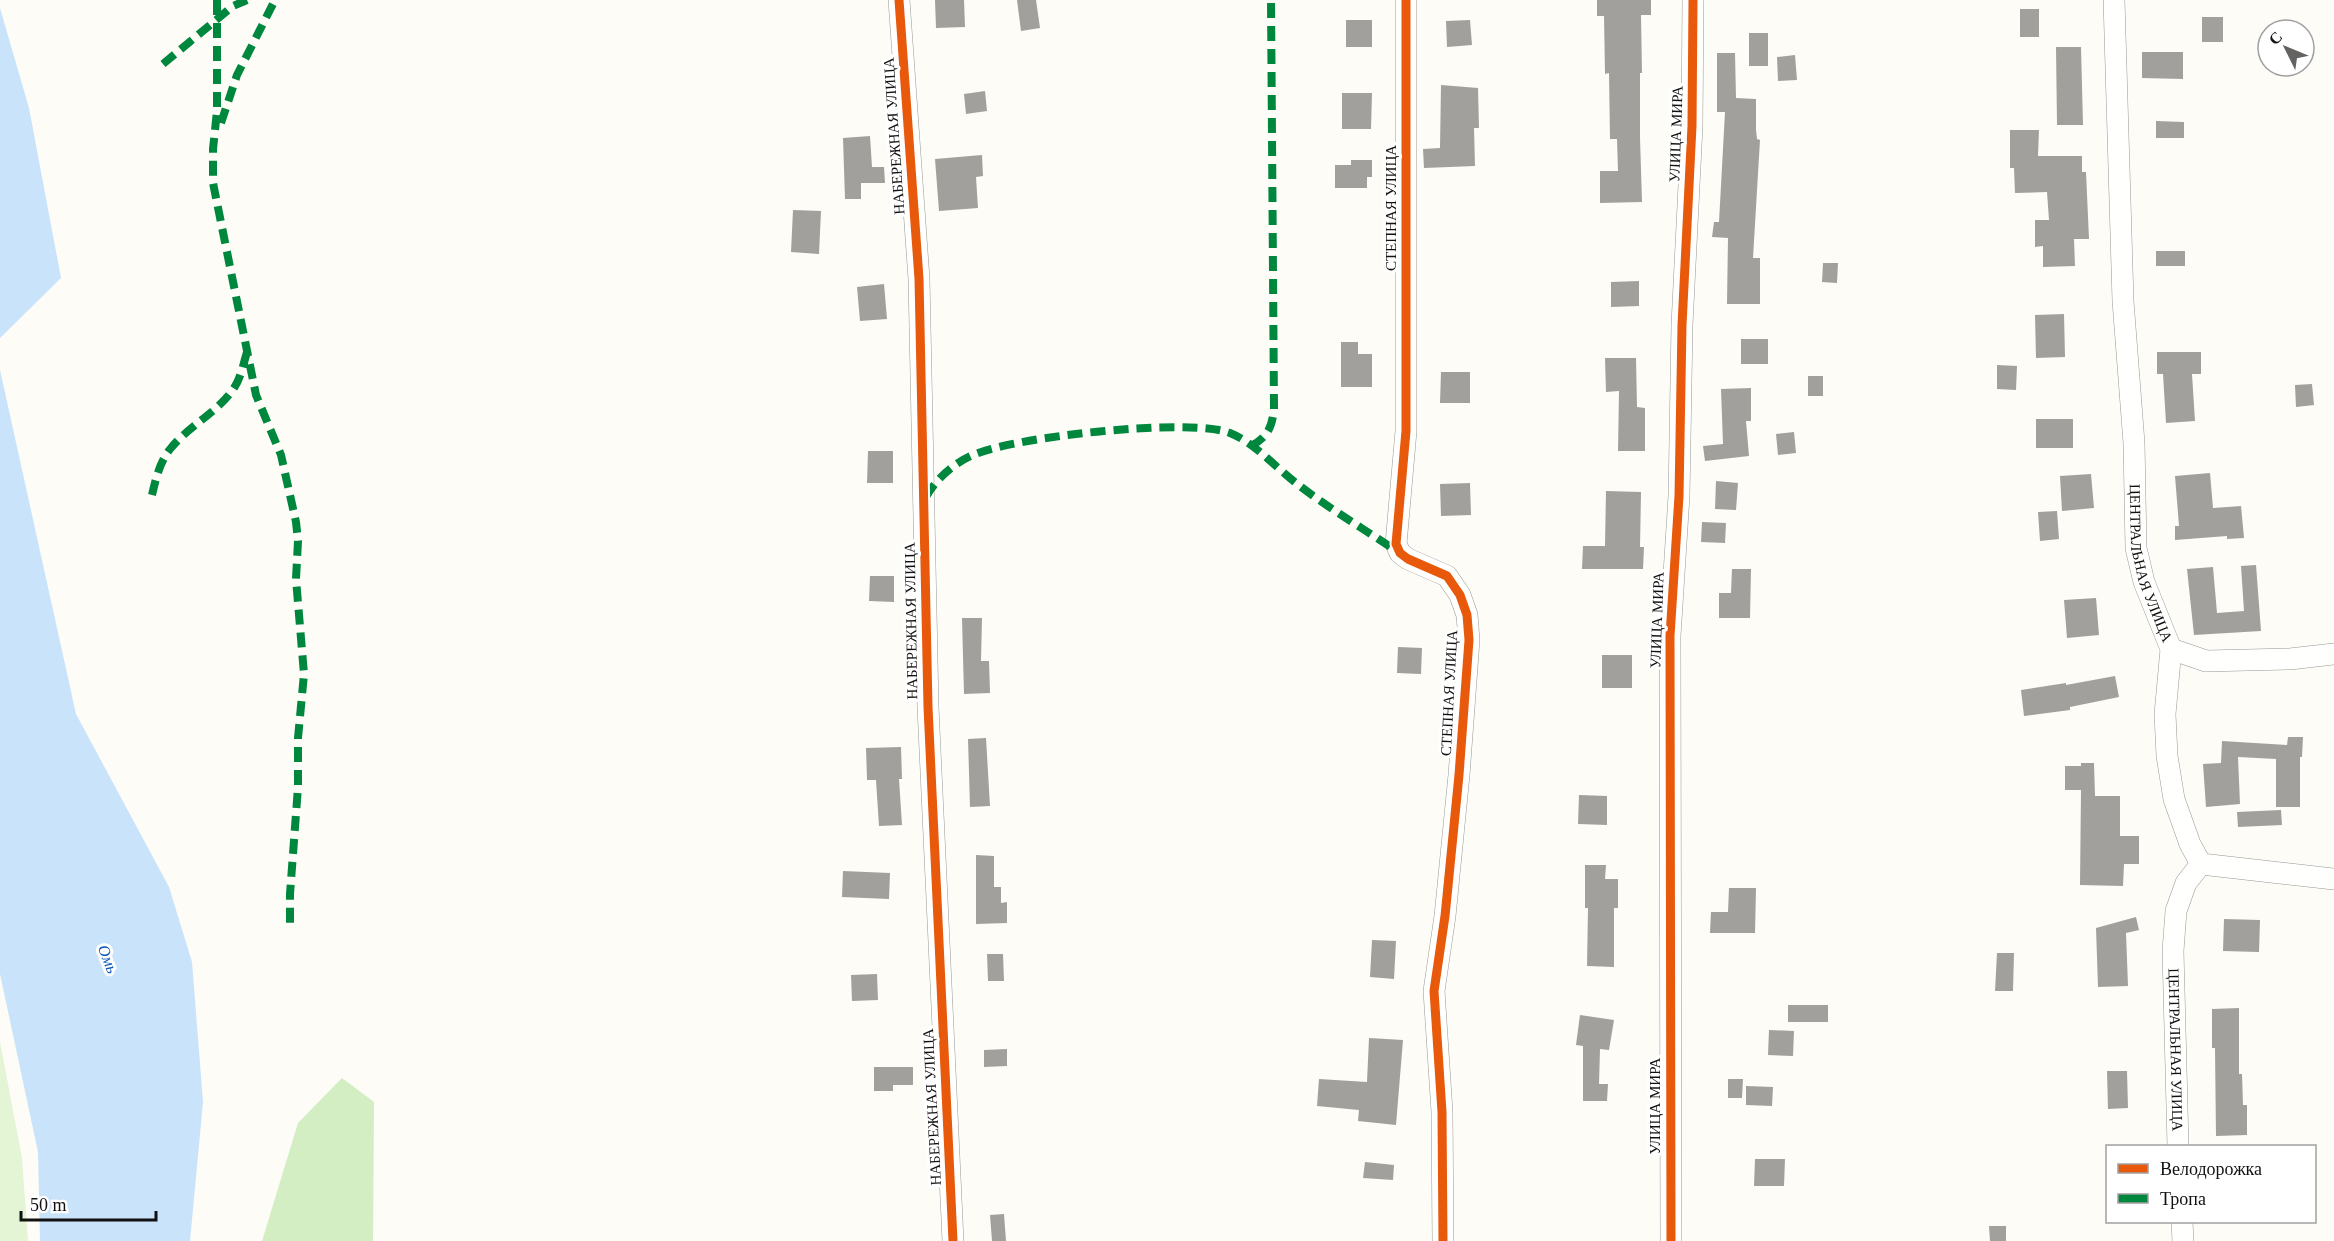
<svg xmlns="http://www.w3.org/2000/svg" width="2334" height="1241" font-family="Georgia,serif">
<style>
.green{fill:#e3f5d5}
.forest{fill:#d2eec2}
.water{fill:#c9e3fb}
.building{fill:#a1a09c}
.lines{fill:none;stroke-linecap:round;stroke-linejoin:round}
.minor-casing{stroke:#979795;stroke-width:22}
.minor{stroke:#fffffe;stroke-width:21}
.quiet{stroke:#00873e;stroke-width:8;stroke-dasharray:15 8;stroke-linecap:butt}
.cycleway-casing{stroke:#fff;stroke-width:13}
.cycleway{stroke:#e8590c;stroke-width:9}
.labels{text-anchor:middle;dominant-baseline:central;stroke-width:6;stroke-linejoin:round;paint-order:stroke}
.street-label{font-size:15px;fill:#111;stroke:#fff}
.water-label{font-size:16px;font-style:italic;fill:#0954b4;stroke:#fff}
</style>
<rect width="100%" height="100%" fill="#fdfcf7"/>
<path class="green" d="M0,1042L22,1158L28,1241H0Z"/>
<path class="forest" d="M342,1078L374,1102L373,1241H262L298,1123Z"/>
<path class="water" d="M0,8L29,108L61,278L0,338Z
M0,370L76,714L169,887L192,962L203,1102L190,1241H40L38,1152L0,974Z"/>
<path class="building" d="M935,0H964L965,27L936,28Z
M1017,0H1036L1040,28L1021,31Z
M1597,0H1651V15H1641L1642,73H1640V138L1642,202L1600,203V171H1618L1617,139H1610L1609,73L1605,74L1604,16H1597Z
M2020,9H2039V37H2020Z
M2202,17H2223V42H2202Z
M1346,20H1372V47H1346Z
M1470,20L1472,45L1447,47L1446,21Z
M1749,33H1768V66H1749Z
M2056,47H2081L2083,125H2057Z
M2142,52H2183V79L2142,78Z
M1717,53H1735L1736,98L1756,99V130L1757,139L1760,140L1753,258H1760V304H1727L1728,238L1712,237L1714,222H1719L1725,112H1717Z
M1795,55L1797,80L1778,81L1777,57Z
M1441,85L1478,88L1479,128H1474L1475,166L1424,168L1423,149L1440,148Z
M985,91L987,111L966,114L964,94Z
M1342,93H1372L1371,129H1342Z
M2156,121L2184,122V138H2156Z
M2010,130H2039L2038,156H2082V172H2086L2089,239H2074L2075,266L2043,267V246L2035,247V220H2049L2047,192L2015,193L2014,168H2010Z
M870,136L872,167H884L885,183H861V199H845L843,138Z
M982,155L983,176L976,177L978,208L939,211L935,159Z
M1351,160H1372V177H1367V188H1335V165H1351Z
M793,210L821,211L819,254L791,252Z
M2156,251H2185V266H2156Z
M1823,263H1838L1837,283L1822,282Z
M1639,281V306L1611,307V282Z
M884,284L887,319L860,321L857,287Z
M2064,314L2065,357L2036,358L2035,315Z
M1741,339H1768V364H1741Z
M1341,342H1358V354H1372V387H1341Z
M2157,352H2201V374H2192L2195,421L2166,423L2163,374H2157Z
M1605,358H1636L1637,407L1645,408V451H1618L1619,391L1606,392Z
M1997,365L2017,366L2016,390L1997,389Z
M1441,372H1470V403H1440Z
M1808,376H1823V396H1808Z
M2312,384L2314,405L2296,407L2295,385Z
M1751,388V421H1746L1749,456L1705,461L1703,446L1723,444L1721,389Z
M2036,419H2073V448H2036Z
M1794,432L1796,453L1778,455L1776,434Z
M868,451H893V483H867Z
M2210,473L2213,508L2241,506L2244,538L2227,539V536L2175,540V526H2179L2175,476Z
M2091,474L2094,508L2062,511L2060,476Z
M1716,481L1738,483L1736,510L1715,509Z
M1470,483L1471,515L1441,516L1440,484Z
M1606,491L1641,492L1640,547H1644L1643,569H1582L1583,546H1605Z
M2057,511L2059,539L2040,541L2038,512Z
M1702,522L1726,523L1725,543L1701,542Z
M2256,565L2261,631L2194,635L2187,569L2213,567L2217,613L2244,611L2241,566Z
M1732,569H1751L1750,618H1719V593H1731Z
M870,576H894V602L869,601Z
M2096,598L2099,635L2067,638L2064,600Z
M962,618H982L981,661H989L990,693L964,694Z
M1398,647L1422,648L1421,674L1397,673Z
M1602,655H1632V688H1602Z
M2115,676L2119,697L2070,707V710L2024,716L2021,690L2066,683V685Z
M2288,737H2303L2302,757H2300V807H2276V759L2238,757L2240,804L2206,807L2203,764L2221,763L2222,741L2287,745Z
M986,738L990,806L970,807L968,739Z
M901,747L902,779H899L902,825L879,826L876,780H867L866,748Z
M2081,763H2094L2095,796H2120V836H2139V864H2124L2123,886L2080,885L2081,790H2065V766H2081Z
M1579,795L1607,796V825L1578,824Z
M2281,810L2282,825L2238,827L2237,812Z
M976,855L994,856V887H1001V903L1007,902V923L976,924Z
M1585,865H1606L1605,879H1618V908H1614V967L1587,966L1588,908H1585Z
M843,871L890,873L889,899L842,897Z
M1729,888H1756L1755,933H1710L1711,912H1728Z
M2136,917L2139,930L2126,933L2128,986L2098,987L2096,928Z
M2224,919L2260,920L2259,952L2223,951Z
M1372,940L1396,941L1394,979L1370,977Z
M1997,953H2014L2013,991H1995Z
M987,954H1003L1004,981H988Z
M877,974L878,1000L852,1001L851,975Z
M1788,1005H1828V1022H1788Z
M2239,1008V1074H2242L2243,1105H2247V1135L2216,1136L2215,1048H2212V1009Z
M1580,1015L1614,1020L1609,1050L1600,1049L1599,1084H1608L1607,1101H1583V1046L1576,1045Z
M1769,1030L1794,1031L1793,1056L1768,1055Z
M1369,1038L1403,1040L1396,1125L1358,1121L1359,1110L1317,1106L1319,1079L1367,1082Z
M1007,1049V1066L984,1067V1050Z
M874,1067H913V1085H893V1091H874Z
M2107,1071H2127L2128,1108L2108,1109Z
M1728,1079H1743L1742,1098H1728Z
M1746,1086L1773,1087L1772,1106L1746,1105Z
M1755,1159H1785L1784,1186H1754Z
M1365,1162L1394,1165L1393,1180L1363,1178Z
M1004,1214L1006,1241H992L990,1215Z
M1989,1226H2006V1241H1990Z"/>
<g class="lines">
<g class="minor-casing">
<g id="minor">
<path d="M899,0L919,279L928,707L953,1241"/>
<path d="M1406,0V431L1396,544L1400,553L1408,559L1447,576L1460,595L1467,615L1469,640L1459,775L1445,916L1434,991L1442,1112L1443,1241"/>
<path id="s1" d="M2114,0L2123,301L2134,443L2136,548L2144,582L2171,649L2165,714L2167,756L2174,799L2190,844L2201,864L2186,883L2176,911L2173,951L2178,1146"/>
<path d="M2171,649L2206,661L2290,659L2334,654"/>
<path d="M2201,864L2334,879"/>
<path d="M2182,1222L2183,1241"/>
<path d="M1671,1241L1670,636L1679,496L1682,325L1692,126L1693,0"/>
</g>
</g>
<use href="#minor" class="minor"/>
<path class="quiet" d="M217,0V111L213,149V183L256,395L281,455L296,522L298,541L296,579L304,674L298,738V787L290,894V930
M163,64L233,6L247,0
M221,123L237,75L275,0
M1251,446C1268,437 1272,427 1274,409L1271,0
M152,495C156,478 160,461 171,448C189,426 216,413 232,391C241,379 243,365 247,352
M926,497C936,479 954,463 973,455C1013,437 1190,417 1230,433C1255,443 1275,467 1296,483C1328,508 1364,529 1398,552"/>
<g class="cycleway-casing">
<path id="cycleway" d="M899,0L919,279L928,707L953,1241
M1406,0V431L1396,544L1400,553L1408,559L1447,576L1460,595L1467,615L1469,640L1459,775L1445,916L1434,991L1442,1112L1443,1241
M1671,1241L1670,636L1679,496L1682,325L1692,126L1693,0"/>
</g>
<use href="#cycleway" class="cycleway"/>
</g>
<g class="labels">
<g class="street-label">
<text transform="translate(1676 134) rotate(-88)">УЛИЦА МИРА</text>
<text transform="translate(894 136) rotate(-94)">НАБЕРЕЖНАЯ УЛИЦА</text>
<text transform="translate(1391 208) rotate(-90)">СТЕПНАЯ УЛИЦА</text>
<text stroke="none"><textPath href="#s1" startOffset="566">ЦЕНТРАЛЬНАЯ УЛИЦА</textPath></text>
<text transform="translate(1657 620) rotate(-88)">УЛИЦА МИРА</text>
<text transform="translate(911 621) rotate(-91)">НАБЕРЕЖНАЯ УЛИЦА</text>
<text transform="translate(1449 693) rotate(-87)">СТЕПНАЯ УЛИЦА</text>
<text stroke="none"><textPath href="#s1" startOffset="1070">ЦЕНТРАЛЬНАЯ УЛИЦА</textPath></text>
<text transform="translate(1655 1106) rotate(-90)">УЛИЦА МИРА</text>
<text transform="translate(932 1107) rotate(-93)">НАБЕРЕЖНАЯ УЛИЦА</text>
</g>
<g class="water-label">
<text transform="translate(108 959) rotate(68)">Омь</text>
</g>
</g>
<rect x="2106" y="1145" width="210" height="78" fill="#ffffff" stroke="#a0a0a0" stroke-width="1.5"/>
<rect x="2118" y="1164" width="30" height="9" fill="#e8590c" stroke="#a0a0a0" stroke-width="1.5"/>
<text x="2160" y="1175" font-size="18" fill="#111111">Велодорожка</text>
<rect x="2118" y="1194" width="30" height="9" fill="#00873e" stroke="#a0a0a0" stroke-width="1.5"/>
<text x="2160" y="1205" font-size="18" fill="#111111">Тропа</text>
<g transform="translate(2286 48) rotate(313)"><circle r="28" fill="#ffffff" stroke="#a0a0a0" stroke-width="1.5"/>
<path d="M0-4.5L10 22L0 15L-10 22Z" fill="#646362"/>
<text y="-9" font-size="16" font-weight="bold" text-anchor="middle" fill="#111111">С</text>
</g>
<path d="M21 1211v9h135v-9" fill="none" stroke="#111111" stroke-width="3"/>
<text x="30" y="1211" font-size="18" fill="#111111" stroke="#ffffff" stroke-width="4.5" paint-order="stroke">50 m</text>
</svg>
